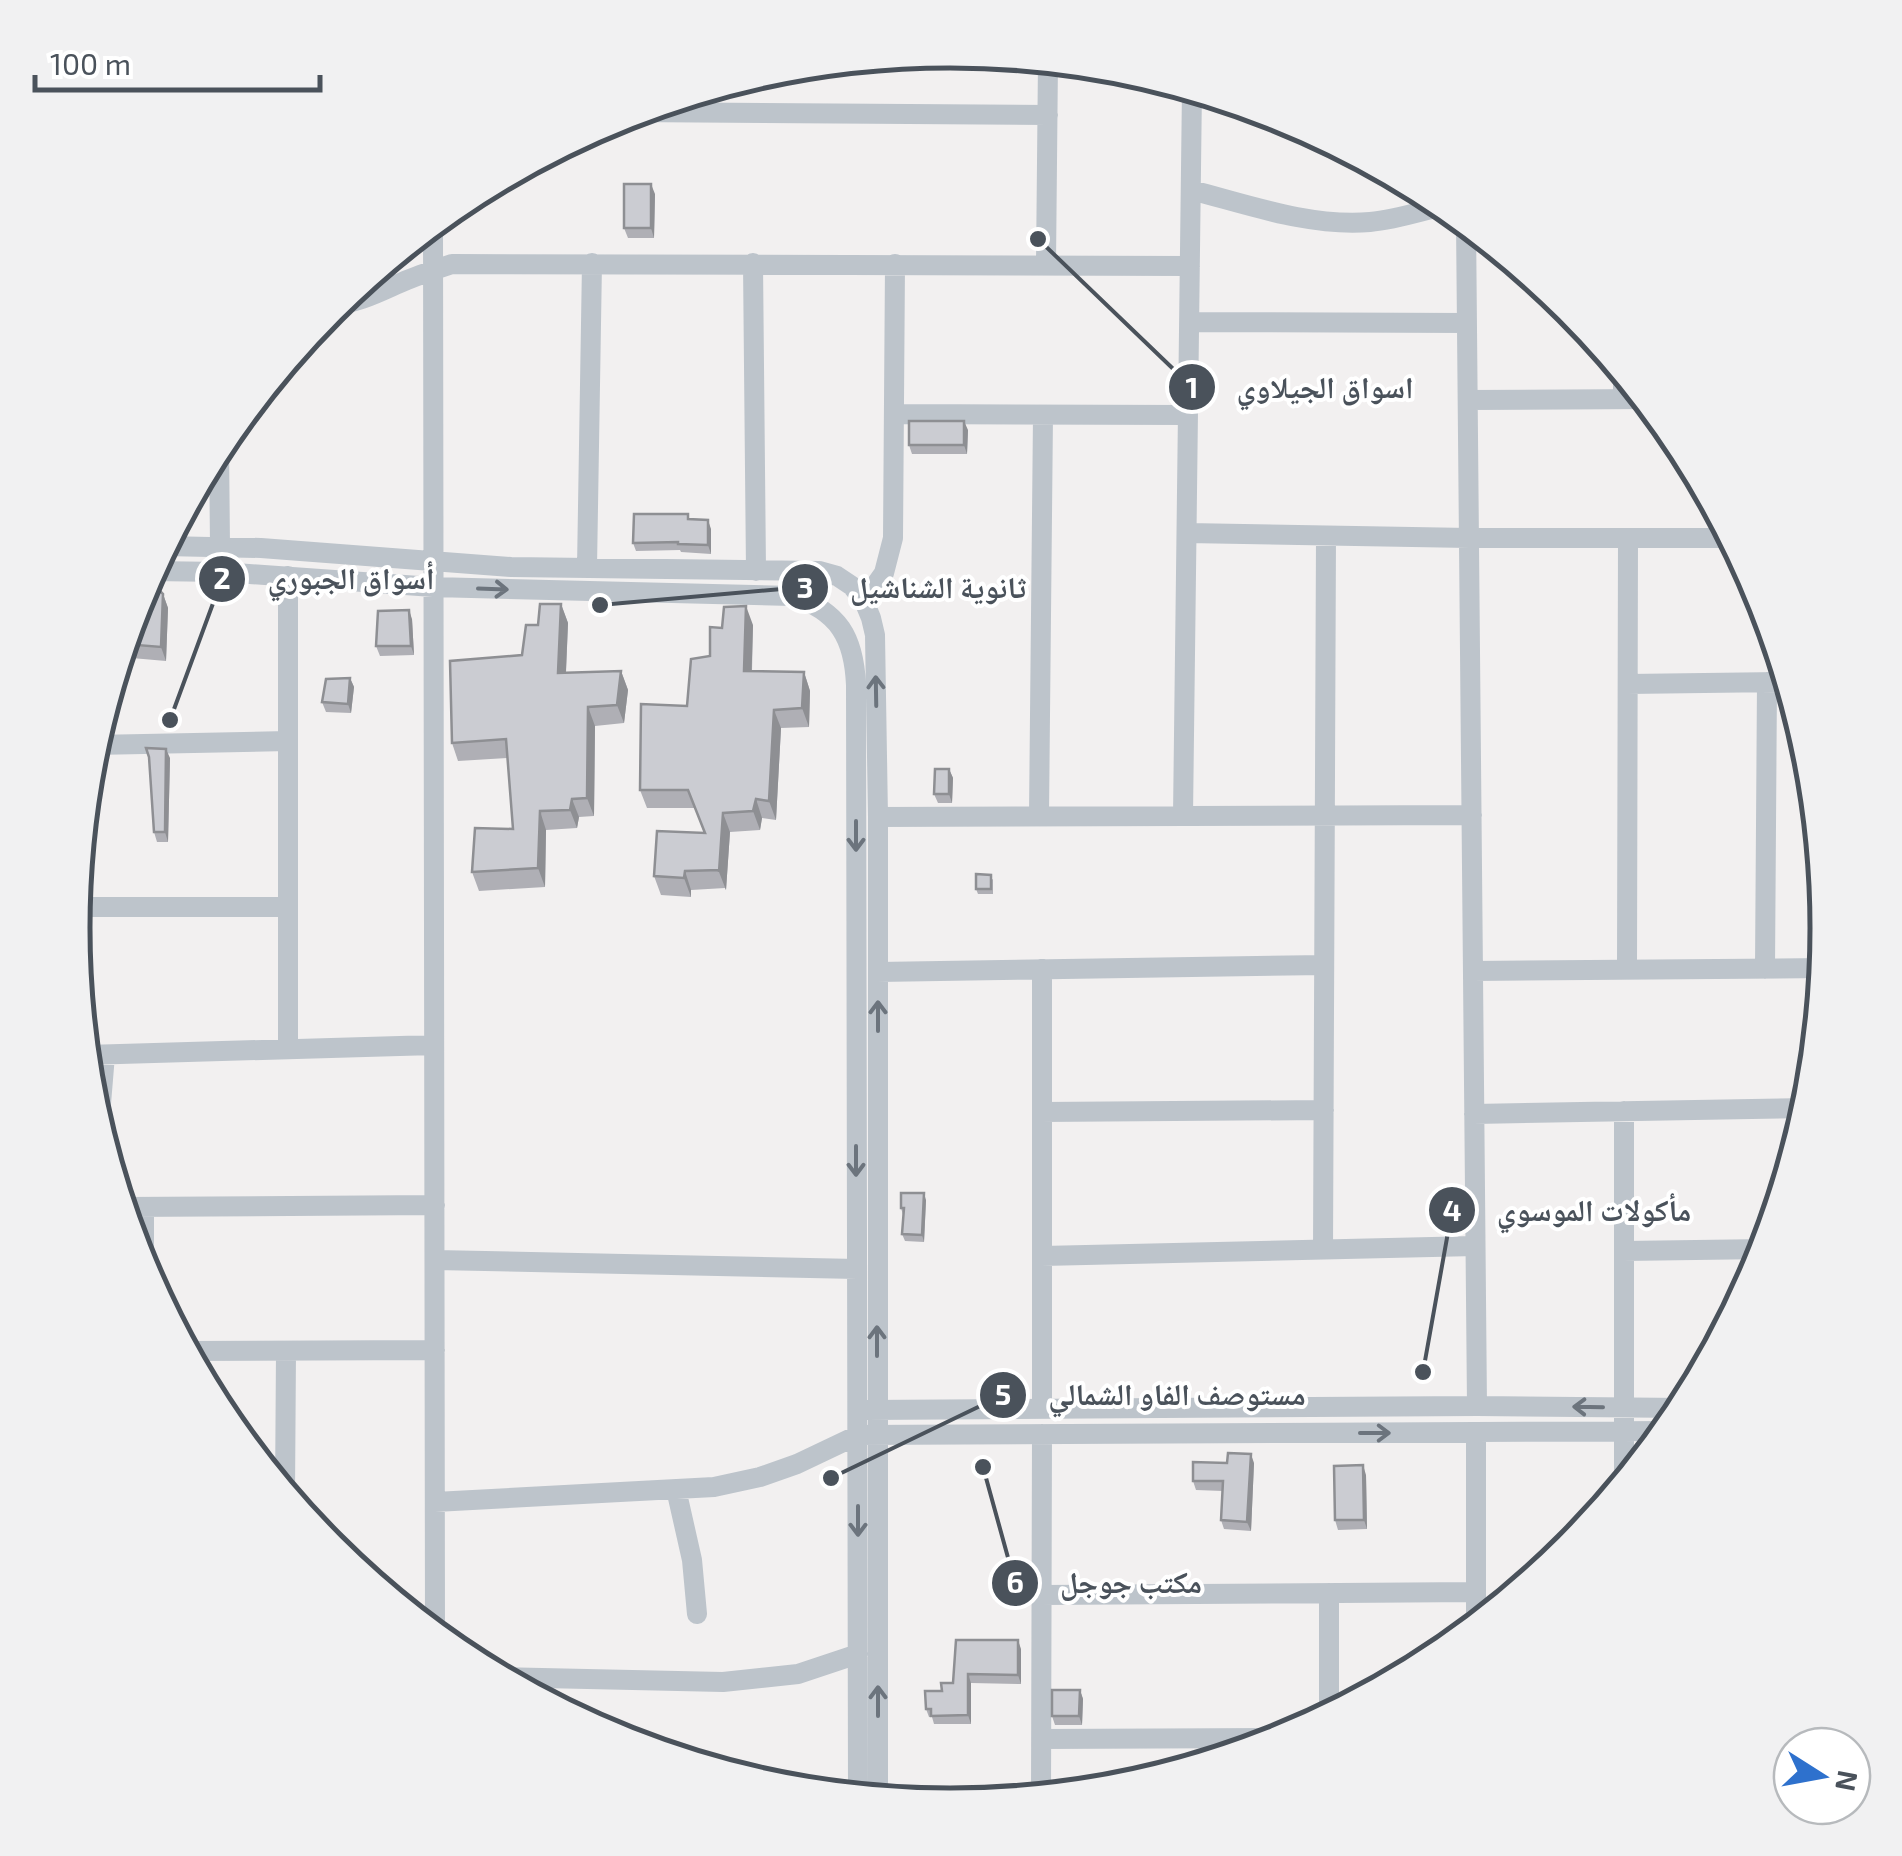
<svg xmlns="http://www.w3.org/2000/svg" width="1902" height="1856" font-family="'Exo 2','Noto Naskh Arabic',sans-serif">
<style>
.lines{fill:none;stroke-linecap:round;stroke-linejoin:round}
.minor{stroke:#bdc4cb;stroke-width:20}
.wall{fill:#afafb5}
.shaded-wall{fill:#8e8f93}
.building{fill:#cbccd2;stroke:#8e8f93;stroke-width:2.5}
.oneway{stroke:#6c747d}
.rim{fill:none;stroke:#4a525b;stroke-width:5}
.leader{fill:none;stroke:#4a525b;stroke-width:4}
.callout-dot{fill:#4a525b;stroke:#fff;stroke-width:4}
.mark-label{font-size:30px;text-anchor:middle;font-weight:bold;fill:#fff}
.callout-label{font-size:30px;text-anchor:middle;font-weight:bold;fill:#4a525b;stroke:#fff;stroke-width:8;stroke-linejoin:round;paint-order:stroke}
</style>
<rect width="100%" height="100%" fill="#f2f0f0"/>
<g class="lines">
<path class="minor" d="M630,112L1048,115
M1191,190C1249,205 1310,227 1370,222C1395,220 1422,211 1447,205
M1466,221L1477,1406
M433,223L435,1635
M753,263L756,571
M1046,265L1048,60
M332,305C359,304 383,290 407,280C422,274 437,269 452,264L1190,266
M1189,322L1467,323
M1623,369V399
M1468,400L1647,399
M895,414L1188,415
M219,444L220,546
M1187,533L1469,538H1733
M164,546L261,548L511,567L819,571L837,576L852,586L864,601L871,618L875,635L878,817V1799
M587,568L592,263
M151,571L222,572L433,587L792,596C839,611 854,638 856,685L858,1797
M864,601L884,573L893,538L895,264
M1628,684L1789,682
M94,745L288,741
M1039,816L1043,415
M1183,816L1192,88
M878,817L1472,815
M75,907H288
M1042,969V1409
M1627,969L1628,538
M1765,969L1767,682
M1473,971L1825,968
M878,972L1324,965
M288,1050V576
M86,1055L434,1045
M1624,1111V1486
M1042,1112L1324,1110
M1474,1114L1810,1108
M99,1128L105,1055
M123,1207L435,1205
M144,1207V1272
M1323,1250L1326,536
M1624,1251L1767,1249
M1042,1256L1475,1246
M435,1260L857,1269
M186,1351L435,1350
M867,1410L1477,1406L1685,1408
M676,1489L692,1560L697,1614
M285,1494L286,1351
M435,1502L714,1487L760,1477L797,1464L858,1435L1668,1431
M1042,1595L1476,1592
M1476,1628V1432
M499,1677L723,1682L798,1674L858,1654
M1329,1717V1593
M1042,1739L1289,1738
M1041,1797L1042,1434"/>
</g>
<path class="wall" d="M655,194L654,238H628L624,228Z
M968,430L967,454H912L909,445Z
M690,520L711,529V554L681,552L680,550L636,551L633,543Z
M140,591L163,594L168,608L166,661L120,657Z
M561,604L568,623L566,673L621,671L628,690L624,723L595,726L594,816L579,817L577,828L546,830L545,887L479,891L472,872L513,829L507,758L458,761L452,743L522,655L538,625Z
M412,619L414,655L380,656L376,646Z
M753,625L752,671L804,672L810,691L809,727L781,728L776,820L762,818L760,830L730,832L726,890L725,888L691,890V897L661,895L654,876L704,833L695,808H647L640,790L687,706L710,656Z
M350,678L354,687L351,713L326,712L322,702Z
M149,757L170,758L168,842H157L154,832Z
M949,769L953,778L952,803H938L934,794Z
M993,879V894H978L976,889Z
M926,1200L924,1242L905,1241L902,1234L903,1215L901,1208Z
M1254,1463L1251,1531L1224,1529L1221,1520L1223,1491L1196,1490L1193,1481Z
M1366,1475L1367,1529L1338,1530L1335,1520Z
M1021,1649V1684L971,1683V1724H934L932,1717H929L926,1709L942,1691L953,1683Z
M1080,1690L1083,1699L1082,1725H1055L1052,1716Z"/>
<path class="shaded-wall" d="M651,184L655,194L654,238L651,228Z
M964,421L968,430L967,454L964,445Z
M708,520L711,529V554L708,545Z
M163,594L168,608L166,661L161,647Z
M561,604L568,623L565,692L558,673Z
M746,606L753,625L751,690L744,671Z
M409,610L412,619L414,655L411,646Z
M621,671L628,690L624,723L617,705Z
M804,672L810,691L809,727L802,708Z
M350,678L354,687L351,713L348,704Z
M588,707L595,726L594,816L587,798Z
M774,710L781,728L776,820L769,801Z
M166,749L170,758L168,842L165,832Z
M949,769L953,778L952,803L949,794Z
M572,799L579,817L577,828L570,810Z
M756,799L762,818L760,830L753,811Z
M540,811L546,830L545,887L538,868Z
M723,813L730,832L726,890L719,872Z
M685,871L691,890V897L684,878Z
M924,1193L926,1200L924,1242L922,1235Z
M1251,1454L1254,1463L1251,1531L1247,1522Z
M1363,1465L1366,1475L1367,1529L1364,1520Z
M1018,1640L1021,1649V1684L1018,1675Z
M968,1674L971,1683V1724L968,1715Z
M1080,1690L1083,1699L1082,1725L1079,1716Z"/>
<path class="building" d="M624,184H651V228H624Z
M909,421H964V445H909Z
M634,514H688V519L708,520V545L678,544V542L633,543Z
M155,586L163,594L161,647L124,644L140,591L143,587Z
M540,604H561L558,673L621,671L617,705L588,707L587,798L572,799L570,810L540,811L538,868L472,872L475,828L513,829L506,739L452,743L450,661L522,655L526,625H538Z
M746,606L744,671L804,672L802,708L774,710L769,801L756,799L753,811L723,813L719,872V870L685,871L684,878L654,876L657,831L705,833L688,790H640L641,704L687,706L691,659L710,656V627L722,628L724,607Z
M409,610L411,646H376L378,611Z
M350,678L348,704L322,702L326,679Z
M146,748L166,749L165,832H154L149,757Z
M935,769H949V794H934Z
M976,874L991,875V889H976Z
M901,1193H924L922,1235L902,1234L904,1208H901Z
M1228,1453L1251,1454L1247,1522L1221,1520L1223,1481H1193V1462L1227,1463Z
M1363,1465L1364,1520H1335L1334,1466Z
M956,1640H1018V1675L968,1674V1715L931,1716V1709H926L925,1691H942L941,1683H953Z
M1052,1690H1080L1079,1716H1052Z"/>
<defs><path id="oneway-shaft" d="M-6 0H5M1.5-3L5.5 0L1.5 3" fill="none" stroke-width="1.6" stroke-linecap="round" stroke-linejoin="round" transform="scale(2.5)"/></defs>
<g class="oneway">
<use href="#oneway-shaft" transform="translate(493 589) rotate(2)"/>
<use href="#oneway-shaft" transform="translate(876 691) rotate(-91)"/>
<use href="#oneway-shaft" transform="translate(856 836) rotate(90)"/>
<use href="#oneway-shaft" transform="translate(878 1016) rotate(-90)"/>
<use href="#oneway-shaft" transform="translate(856 1161) rotate(90)"/>
<use href="#oneway-shaft" transform="translate(877 1341) rotate(-90)"/>
<use href="#oneway-shaft" transform="translate(1588 1407) rotate(-179)"/>
<use href="#oneway-shaft" transform="translate(1375 1433)"/>
<use href="#oneway-shaft" transform="translate(858 1521) rotate(90)"/>
<use href="#oneway-shaft" transform="translate(878 1701) rotate(-90)"/>
</g>
<path d="M0 0H1902V1856H0ZM90 928a860 860 0 1 1 1720 0a860 860 0 1 1-1720 0Z" fill="#f1f1f2" fill-rule="evenodd"/>
<path class="rim" d="M90 928a860 860 0 1 1 1720 0a860 860 0 1 1-1720 0Z"/>
<path class="leader" d="M1038 239L1192 387M170 720L222 579M600 605L805 587M1423 1372L1452 1210M831 1478L1003 1395M983 1467L1015 1583"/>
<g class="callout-dot">
<circle cx="1038" cy="239" r="10"/>
<circle cx="170" cy="720" r="10"/>
<circle cx="600" cy="605" r="10"/>
<circle cx="1423" cy="1372" r="10"/>
<circle cx="831" cy="1478" r="10"/>
<circle cx="983" cy="1467" r="10"/>
<circle cx="1192" cy="387" r="25"/>
<circle cx="222" cy="579" r="25"/>
<circle cx="805" cy="587" r="25"/>
<circle cx="1452" cy="1210" r="25"/>
<circle cx="1003" cy="1395" r="25"/>
<circle cx="1015" cy="1583" r="25"/>
</g>
<g class="mark-label">
<text x="1192" y="398">1</text>
<text x="222" y="589">2</text>
<text x="805" y="598">3</text>
<text x="1452" y="1221">4</text>
<text x="1003" y="1405">5</text>
<text x="1015" y="1593">6</text>
</g>
<g class="callout-label">
<text x="1325" y="398">اسواق الجيلاوي</text>
<text x="351" y="589">أسواق الجبوري</text>
<text x="938" y="598">ثانوية الشناشيل</text>
<text x="1594" y="1221">مأكولات الموسوي</text>
<text x="1177" y="1405">مستوصف الفاو الشمالي</text>
<text x="1131" y="1593">مكتب جوجل</text>
</g>
<g transform="translate(1822 1776) rotate(101)"><circle r="48" fill="#ffffff" stroke="#b7babd" stroke-width="2.5"/>
<path d="M0-8L18 38L0 25L-18 38Z" fill="#2e71cd"/>
<text y="-15" font-size="28" font-weight="bold" text-anchor="middle" fill="#4a525b">N</text>
</g>
<path d="M35 75v15h285v-15" fill="none" stroke="#4a525b" stroke-width="5"/>
<text x="50" y="75" font-size="30" fill="#4a525b" stroke="#ffffff" stroke-width="8" paint-order="stroke">100 m</text>
</svg>
